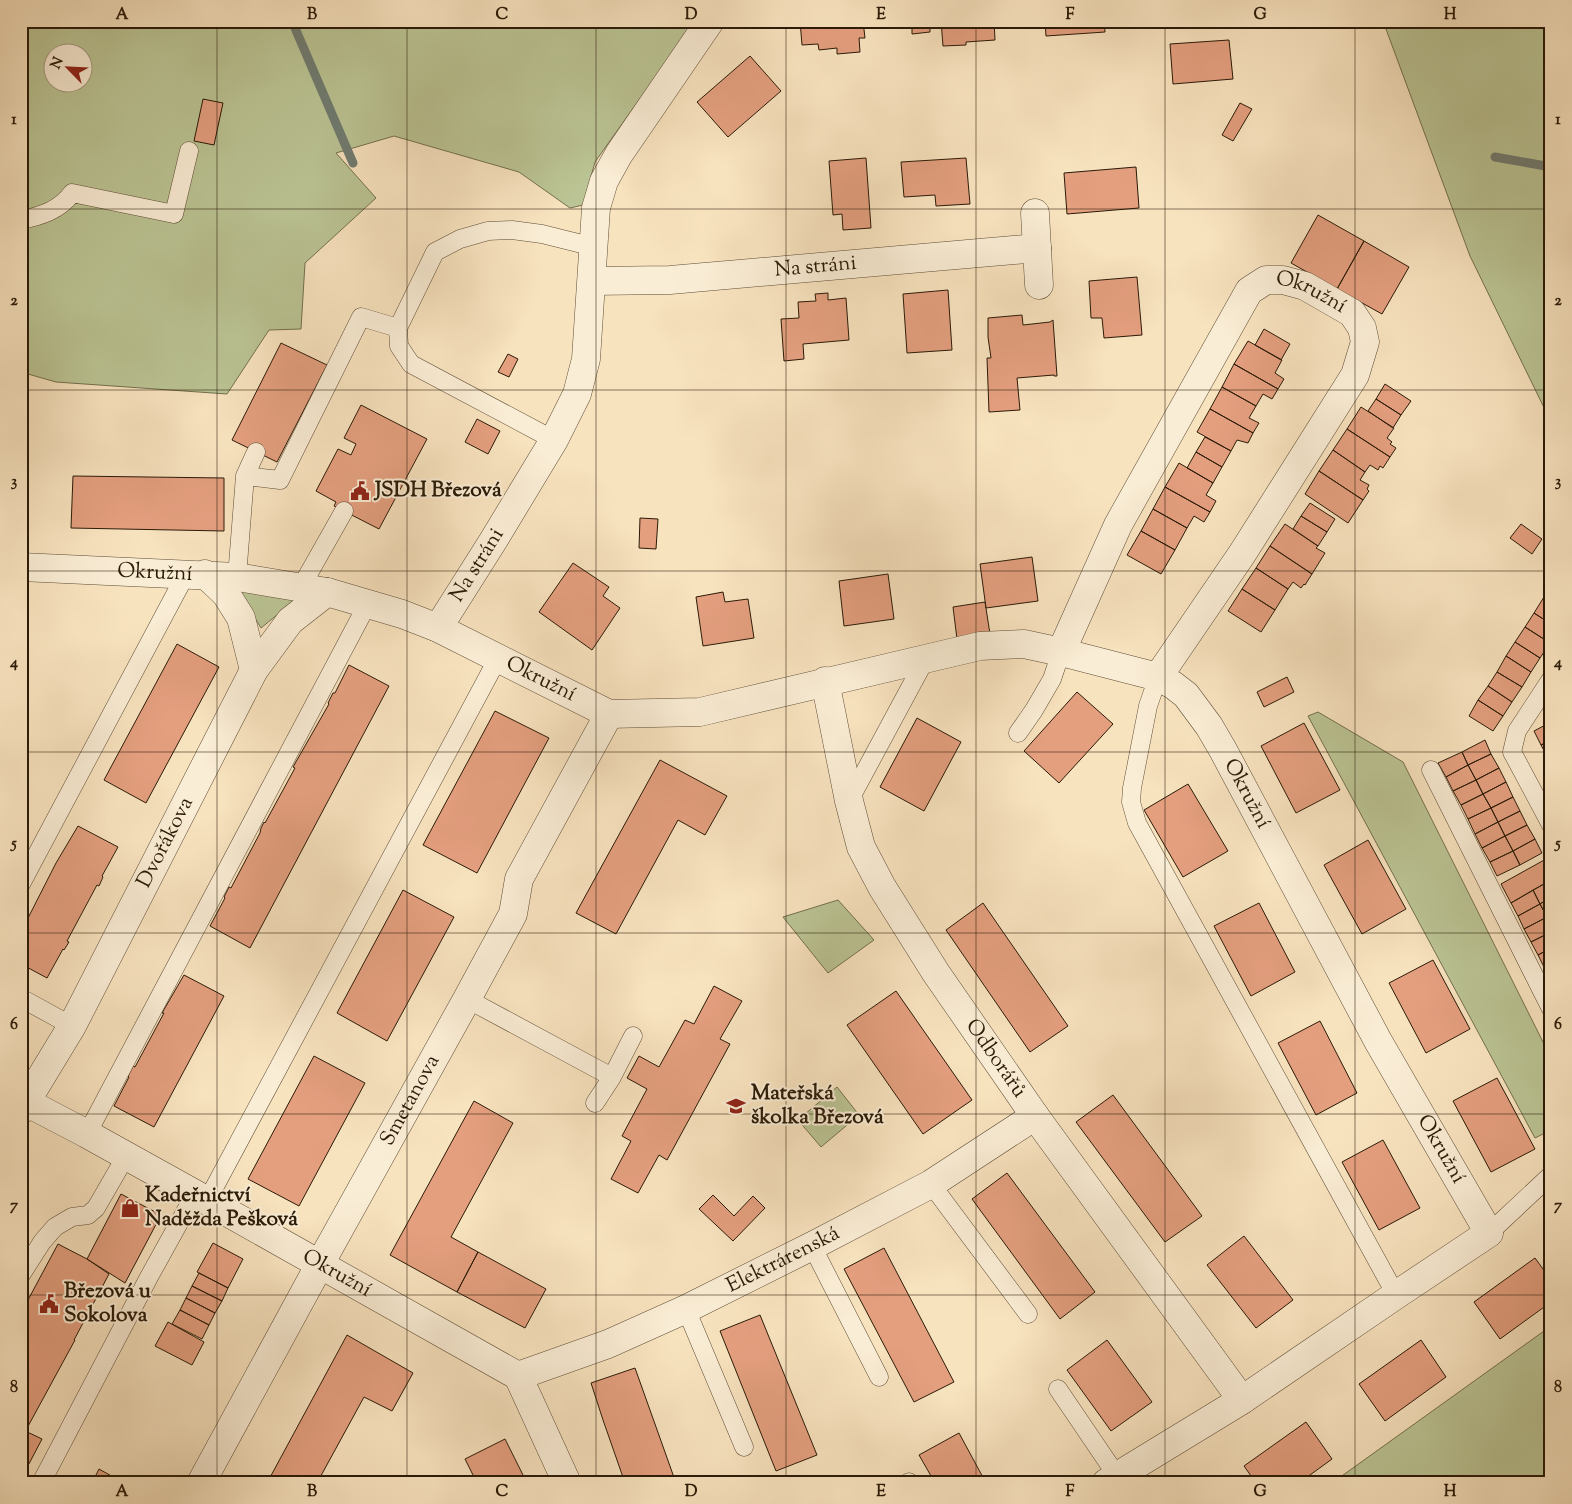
<svg xmlns="http://www.w3.org/2000/svg" width="1572" height="1504" font-family="'Sorts Mill Goudy',serif">
<style>
.green{fill:#bbc494;stroke:#726f4e;fill-rule:evenodd}
.lines{fill:none;stroke-linecap:round;stroke-linejoin:round}
.stream{stroke:#707c71;stroke-width:9}
.building{fill:#e49f7f;stroke:#2a1a07}
.lane-casing{stroke:#5e4c35;stroke-width:19}
.street-casing{stroke:#5e4c35;stroke-width:29}
.lane{stroke:#faedd5;stroke-width:18}
.street{stroke:#faedd5;stroke-width:28}
.grid{fill:none;stroke:#2a1a07;stroke-width:1;stroke-opacity:0.55}
.labels{text-anchor:middle;dominant-baseline:central;stroke-width:4;stroke-linejoin:round;paint-order:stroke}
.street-label{font-size:21px;fill:#2a1a07;stroke:#faedd5}
.poi-label{font-size:21px;font-weight:bold;fill:#2a1a07;stroke:#faedd5;text-anchor:start}
.neatline{fill:none;stroke:#2a1a07;stroke-width:2}
.grid-label{font-size:16px;text-anchor:middle;font-weight:bold;fill:#2a1a07}
</style>
<rect width="100%" height="100%" fill="#f8e3bf"/>
<filter id="stains"><feTurbulence type="fractalNoise" baseFrequency=".004" numOctaves="4"/><feColorMatrix values="0 0 0 0 .2 0 0 0 0 .09 0 0 0 0 .02 0 0 0 .5 -.17"/></filter>
<radialGradient id="worn" r=".72"><stop offset=".6" stop-color="#630" stop-opacity="0"/><stop offset="1" stop-color="#630" stop-opacity=".3"/></radialGradient>
<path class="green" d="M21,21H695L595,162L583,205L570,208L519,172L394,136L336,153L376,198L305,263L301,329L269,330L227,394L56,382L21,372ZM52,52H82V82H52Z
M1383,21H1551V422L1470,256Z
M237,588L299,597L261,628Z
M1318,712L1403,762L1551,1058V1130L1535,1138L1308,716Z
M838,900L874,940L828,973L783,917Z
M837,1087L859,1115L821,1147L798,1120Z
M1551,1326V1483H1332Z"/>
<g class="lines">
<path class="stream" d="M292,21L353,163
M1495,157L1551,167"/>
</g>
<path class="building" d="M800,21H863L865,38H859L860,52L837,54V48L819,50L818,44L802,45Z
M912,21H930V32L912,34Z
M941,21H994L995,40L966,42V45L943,46Z
M1045,21H1104L1105,32L1046,36Z
M1229,40L1233,79L1173,84L1170,44Z
M750,56L781,91L728,137L697,102Z
M203,99L223,103L214,145L194,141Z
M1240,103L1252,109L1233,141L1222,135Z
M866,158L871,228L843,230L842,214L833,215L829,161Z
M966,158L970,204L936,206L935,195L904,197L901,162Z
M1136,167L1139,208L1067,214L1064,173Z
M1318,215L1364,241L1337,289L1291,263Z
M1364,241L1409,267L1382,314L1337,289Z
M1137,277L1142,335L1104,338L1102,318H1091L1089,281Z
M948,290L952,350L907,353L903,294Z
M828,293V300L846,298L849,340L803,344L804,359L784,361L781,319L799,318L798,302L816,301L815,294Z
M1022,315L1023,325L1050,322L1053,320L1057,376H1054V375L1017,378L1020,410L989,412L987,358H991L988,337V318Z
M1264,329L1290,344L1281,360L1255,345Z
M1248,341L1282,360L1275,373L1284,379L1278,389L1234,364Z
M281,343L327,365L277,462L232,440Z
M508,354L518,359L509,377L498,372Z
M1234,364L1278,389L1272,399L1263,394L1256,406L1222,387Z
M1385,384L1411,401L1401,415L1376,399Z
M1222,387L1256,406L1249,418L1259,423L1253,433L1210,409Z
M1376,399L1401,415L1393,428L1368,411Z
M361,405L427,439L379,529L334,506L336,502L316,491L338,449L351,455L356,444L344,438Z
M1361,407L1394,428L1387,438L1392,442L1390,444L1396,448L1390,457L1347,429Z
M1210,409L1253,433L1248,443L1237,440L1231,451L1197,432Z
M477,419L500,431L488,454L465,442Z
M1347,429L1390,457L1383,468L1380,466L1378,470L1370,465L1365,472L1333,450Z
M1205,437L1231,451L1222,467L1196,452Z
M1333,450L1365,472L1360,480L1369,485L1367,489L1369,491L1363,500L1319,471Z
M1196,452L1222,467L1213,483L1187,468Z
M1179,463L1213,483L1206,495L1216,501L1210,512L1165,487Z
M1319,471L1363,500L1348,523L1305,494Z
M73,476L224,478V531L71,528Z
M1165,487L1210,512L1204,522L1194,516L1187,528L1153,509Z
M1310,503L1335,519L1327,532L1301,516Z
M1153,509L1187,528L1175,550L1141,531Z
M1301,516L1327,532L1318,546L1293,529Z
M640,518L658,519L656,549L639,548Z
M1285,524L1318,546L1316,548L1325,553L1312,574L1270,546Z
M1521,524L1542,539L1532,554L1510,538Z
M1141,531L1175,550L1161,574L1127,555Z
M1270,546L1312,574L1305,585L1304,584L1301,588L1293,582L1288,589L1256,568Z
M1032,557L1038,601L986,608L980,564Z
M573,563L609,587L603,596L620,608L592,650L539,612Z
M1256,568L1288,589L1275,610L1242,589Z
M888,574L894,619L844,626L839,581Z
M1242,589L1275,610L1261,632L1228,611Z
M723,592L725,602L748,599L754,638L703,646L696,597Z
M1544,597L1551,602V624L1534,613Z
M985,602L990,634L957,639L953,607Z
M1534,613L1551,624L1550,643L1525,627Z
M1525,627L1550,643L1540,658L1515,642Z
M1515,642L1540,658L1531,672L1506,656Z
M177,644L219,667L146,803L104,780Z
M1506,656L1531,672L1522,687L1497,672Z
M349,665L389,686L250,948L210,926L225,898L224,897L229,887L231,888L260,833L261,828L264,822L265,823L295,768L293,767L329,704L328,703L333,693H335Z
M1497,672L1522,687L1512,702L1488,686Z
M1287,677L1294,692L1264,707L1257,692Z
M1488,686L1512,702L1503,716L1478,700Z
M1077,692L1113,724L1059,783L1024,751Z
M1478,700L1503,716L1493,731L1469,716Z
M495,711L549,738L477,873L423,845Z
M917,718L961,742L924,811L880,787Z
M1551,722V740L1541,745L1534,731Z
M1304,723L1340,790L1296,813L1261,746Z
M1485,740L1491,754L1468,765L1462,752Z
M1551,740V756L1548,758L1541,745Z
M1462,752L1468,765L1446,777L1438,763Z
M1491,754L1499,768L1476,780L1468,765Z
M660,760L727,796L705,835L678,820L616,934L576,913Z
M1468,765L1476,780L1453,791L1446,777Z
M1499,768L1506,782L1483,794L1476,780Z
M1476,780L1483,794L1461,805L1453,791Z
M1506,782L1513,797L1491,808L1483,794Z
M1188,784L1228,851L1183,877L1144,810Z
M1483,794L1491,808L1468,819L1461,805Z
M1513,797L1520,811L1498,822L1491,808Z
M1491,808L1498,822L1475,834L1468,819Z
M1520,811L1527,825L1505,836L1498,822Z
M1498,822L1505,836L1482,848L1475,834Z
M1527,825L1535,839L1513,851L1505,836Z
M78,826L118,847L102,876L103,877L99,886L97,885L67,941L69,942L64,950L63,949L47,978L21,964V931L23,928H21L27,918H28L56,863Z
M1505,836L1513,851L1490,862L1482,848Z
M1535,839L1542,853L1520,865L1513,851Z
M1368,840L1406,909L1362,934L1324,865Z
M1513,851L1520,865L1497,876L1490,862Z
M1546,859L1551,868V880L1511,903L1501,884Z
M1551,880V897L1540,904L1533,890Z
M403,890L454,917L387,1041L337,1013Z
M1533,890L1540,904L1518,916L1511,903Z
M1551,897V914L1547,917L1540,904Z
M983,903L1068,1026L1030,1052L946,930Z
M1259,903L1295,972L1251,996L1214,926Z
M1540,904L1547,917L1524,929L1518,916Z
M1547,917L1551,925V932L1531,942L1524,929Z
M1551,932V948L1538,955L1531,942Z
M1551,948V965L1545,969L1538,955Z
M1433,960L1470,1029L1426,1053L1389,983Z
M184,975L224,996L154,1127L114,1106L129,1077L128,1076L133,1066L135,1067L164,1013H162Z
M714,986L742,1001L720,1039L730,1044L667,1160L659,1155L638,1193L611,1179L631,1141L622,1136L647,1089L627,1078L639,1056L659,1067L685,1020L694,1024Z
M896,991L972,1100L923,1134L847,1025Z
M1320,1021L1357,1093L1316,1115L1278,1043Z
M314,1056L365,1083L299,1206L248,1179Z
M1497,1078L1535,1149L1491,1172L1453,1101Z
M1113,1095L1202,1216L1165,1242L1076,1122Z
M474,1101L513,1123L451,1237L478,1252L457,1292L390,1255Z
M1383,1140L1420,1208L1379,1230L1342,1162Z
M1007,1173L1095,1292L1060,1319L972,1199Z
M121,1194L161,1215L125,1283L87,1259Z
M713,1195L734,1216L753,1196L765,1208L733,1241L699,1209Z
M1244,1236L1293,1300L1256,1328L1207,1265Z
M213,1243L243,1259L228,1288L197,1272Z
M58,1244L87,1259L109,1274L74,1340H75L26,1430L21,1428V1313Z
M884,1248L954,1382L914,1402L844,1269Z
M478,1252L546,1289L525,1328L457,1292Z
M1535,1258L1551,1280V1302L1500,1339L1474,1302Z
M199,1273L228,1288L222,1301L192,1286Z
M192,1286L222,1301L215,1313L186,1298Z
M186,1298L215,1313L209,1325L180,1310Z
M180,1310L209,1325L202,1339L172,1324Z
M760,1315L817,1455L776,1471L720,1331Z
M168,1322L204,1342L192,1365L155,1346Z
M347,1335L413,1373L392,1411L364,1397L317,1483H267Z
M1107,1340L1152,1402L1111,1431L1067,1370Z
M1421,1340L1446,1377L1385,1421L1359,1384Z
M635,1368L676,1483H625L603,1420L591,1383Z
M1306,1422L1332,1459L1299,1483H1256L1244,1466Z
M21,1429L42,1439L21,1479Z
M959,1433L986,1483H935L919,1455Z
M505,1439L527,1483H477L465,1459Z
M99,1469L124,1483H92Z"/>
<g class="lines">
<g class="lane-casing">
<path id="lane" d="M21,220C41,216 60,210 72,193L174,214L189,151
M554,440L411,364L399,346L398,328L435,252L460,239L488,231L512,230L542,234L594,247
M245,476L280,480L361,317L398,328
M237,577L245,476L256,452
M301,587L344,511
M1158,677L1148,706L1132,788L1131,802L1137,823L1396,1295
M1551,679L1517,731L1512,752L1551,825
M1018,733L1034,710L1052,679L1061,652
M1431,770L1551,1009
M849,801L925,660
M21,884L186,574
M21,998L72,1026
M467,999L612,1077
M595,1103L612,1077L633,1036
M87,1134L368,603
M931,1184L1028,1314
M207,1201L498,658
M1489,1233L1551,1175
M812,1246L879,1377
M21,1275L42,1242L55,1227L72,1217L88,1215L96,1208L126,1156
M686,1309L744,1447
M1058,1389L1117,1476L1125,1480
M909,1482V1483
M41,1483L149,1277L195,1194"/>
</g>
<g class="street-casing">
<g id="street">
<path d="M1035,213L1039,285"/>
<path id="s1" d="M592,281L670,280L1037,248"/>
<path id="s2" d="M21,567L237,577L327,592L402,614L438,628L609,714L700,712L980,646L1024,644L1061,652L1158,677L1173,685L1186,695L1209,726L1223,750L1378,1041L1489,1233L1396,1295L1242,1400L1106,1483"/>
<path d="M205,574L226,594L241,618L254,670"/>
<path id="s3" d="M438,628L493,541L554,440L577,394L586,359L596,208L604,181L619,154L710,21"/>
<path id="s4" d="M1061,652L1118,525L1249,291L1266,280H1283L1305,286L1352,313L1362,328L1365,342L1355,375L1242,554L1158,677"/>
<path id="s5" d="M825,681L849,801L861,847L882,887L936,973L1035,1116L1242,1400"/>
<path id="s6" d="M26,1102L87,1134L195,1194L518,1376L567,1483"/>
<path id="s7" d="M21,1110L72,1026L254,670L290,621L327,592"/>
<path id="s8" d="M518,1376L608,1344L686,1309L812,1246L931,1184L1035,1116"/>
<path id="s9" d="M201,1483L320,1264L467,999L513,914L519,879L609,714"/>
</g>
</g>
<use href="#lane" class="lane"/>
<use href="#street" class="street"/>
</g>
<path class="grid" d="M217,21V1483M407,21V1483M596,21V1483M786,21V1483M976,21V1483M1165,21V1483M1355,21V1483M21,209H1551M21,390H1551M21,571H1551M21,752H1551M21,933H1551M21,1114H1551M21,1295H1551"/>
<defs>
<g id="civic-bare" transform="scale(1.5)"><path d="M-.6-6.5H3V-4.5H.6V-3L4-1V1h2V6H-6V1h2V-1L-.6-3ZM-1.2 2.5V6h2.4V2.5Z" fill="#8f2418" stroke="#faedd5" stroke-width="2.5" paint-order="stroke"/></g>
<g id="school-bare" transform="scale(1.5)"><path d="M0-5L7-2L0 1L-7-2ZM-4 1L0 2.5L4 1V4Q0 6-4 4Z" fill="#8f2418" stroke="#faedd5" stroke-width="2.5" paint-order="stroke"/></g>
<g id="shop-bare" transform="scale(1.5)"><path d="M-5-2.5h2.3a2.7 3.5 0 0 1 5.4 0H5L5.5 6h-11ZM-1.5-2.5h3a1.5 2.3 0 0 0-3 0Z" fill="#8f2418" stroke="#faedd5" stroke-width="2.5" paint-order="stroke"/></g>
</defs>
<g fill-rule="evenodd">
<use href="#civic-bare" x="360" y="491"/>
<use href="#school-bare" x="736" y="1106"/>
<use href="#shop-bare" x="130" y="1208"/>
<use href="#civic-bare" x="49" y="1304"/>
</g>
<g class="labels">
<g class="street-label">
<text stroke="none"><textPath href="#s1" startOffset="224">Na stráni</textPath></text>
<text stroke="none"><textPath href="#s4" startOffset="475">Okružní</textPath></text>
<text stroke="none"><textPath href="#s3" startOffset="74">Na stráni</textPath></text>
<text stroke="none"><textPath href="#s2" startOffset="134">Okružní</textPath></text>
<text stroke="none"><textPath href="#s2" startOffset="539">Okružní</textPath></text>
<text stroke="none"><textPath href="#s2" startOffset="1326">Okružní</textPath></text>
<text stroke="none"><textPath href="#s7" startOffset="304">Dvořákova</textPath></text>
<text stroke="none"><textPath href="#s5" startOffset="421">Odborářů</textPath></text>
<text stroke="none"><textPath href="#s9" startOffset="436">Smetanova</textPath></text>
<text stroke="none"><textPath href="#s2" startOffset="1731">Okružní</textPath></text>
<text stroke="none"><textPath href="#s8" startOffset="290">Elektrárenská</textPath></text>
<text stroke="none"><textPath href="#s6" startOffset="355">Okružní</textPath></text>
</g>
<g class="poi-label">
<text x="375" y="491">JSDH Březová</text>
<text x="751" y="1094">Mateřská<tspan x="751" dy="24">školka Březová</tspan></text>
<text x="145" y="1196">Kadeřnictví<tspan x="145" dy="24">Naděžda Pešková</tspan></text>
<text x="64" y="1292">Březová u<tspan x="64" dy="24">Sokolova</tspan></text>
</g>
</g>
<rect width="1572" height="1504" fill="none" stroke="#f8e3bf" stroke-width="55"/>
<g transform="translate(68 68) rotate(294)"><circle r="24" fill="#faedd5" stroke="#a79983"/>
<path d="M0-4L9 19L0 12L-9 19Z" fill="#8f2418"/>
<text y="-8" font-size="14" font-weight="bold" text-anchor="middle" fill="#2a1a07">N</text>
</g>
<rect x="28" y="28" width="1516" height="1448" class="neatline"/>
<g class="grid-label">
<text x="122" y="19">A</text>
<text x="312" y="19">B</text>
<text x="502" y="19">C</text>
<text x="691" y="19">D</text>
<text x="881" y="19">E</text>
<text x="1070" y="19">F</text>
<text x="1260" y="19">G</text>
<text x="1450" y="19">H</text>
<text x="14" y="124">1</text>
<text x="1558" y="124">1</text>
<text x="14" y="305">2</text>
<text x="1558" y="305">2</text>
<text x="14" y="486">3</text>
<text x="1558" y="486">3</text>
<text x="14" y="667">4</text>
<text x="1558" y="667">4</text>
<text x="14" y="848">5</text>
<text x="1558" y="848">5</text>
<text x="14" y="1029">6</text>
<text x="1558" y="1029">6</text>
<text x="14" y="1210">7</text>
<text x="1558" y="1210">7</text>
<text x="14" y="1392">8</text>
<text x="1558" y="1392">8</text>
<text x="122" y="1496">A</text>
<text x="312" y="1496">B</text>
<text x="502" y="1496">C</text>
<text x="691" y="1496">D</text>
<text x="881" y="1496">E</text>
<text x="1070" y="1496">F</text>
<text x="1260" y="1496">G</text>
<text x="1450" y="1496">H</text>
</g>
<rect width="100%" height="100%" filter="url(#stains)"/>
<rect width="100%" height="100%" fill="url(#worn)"/>
</svg>
